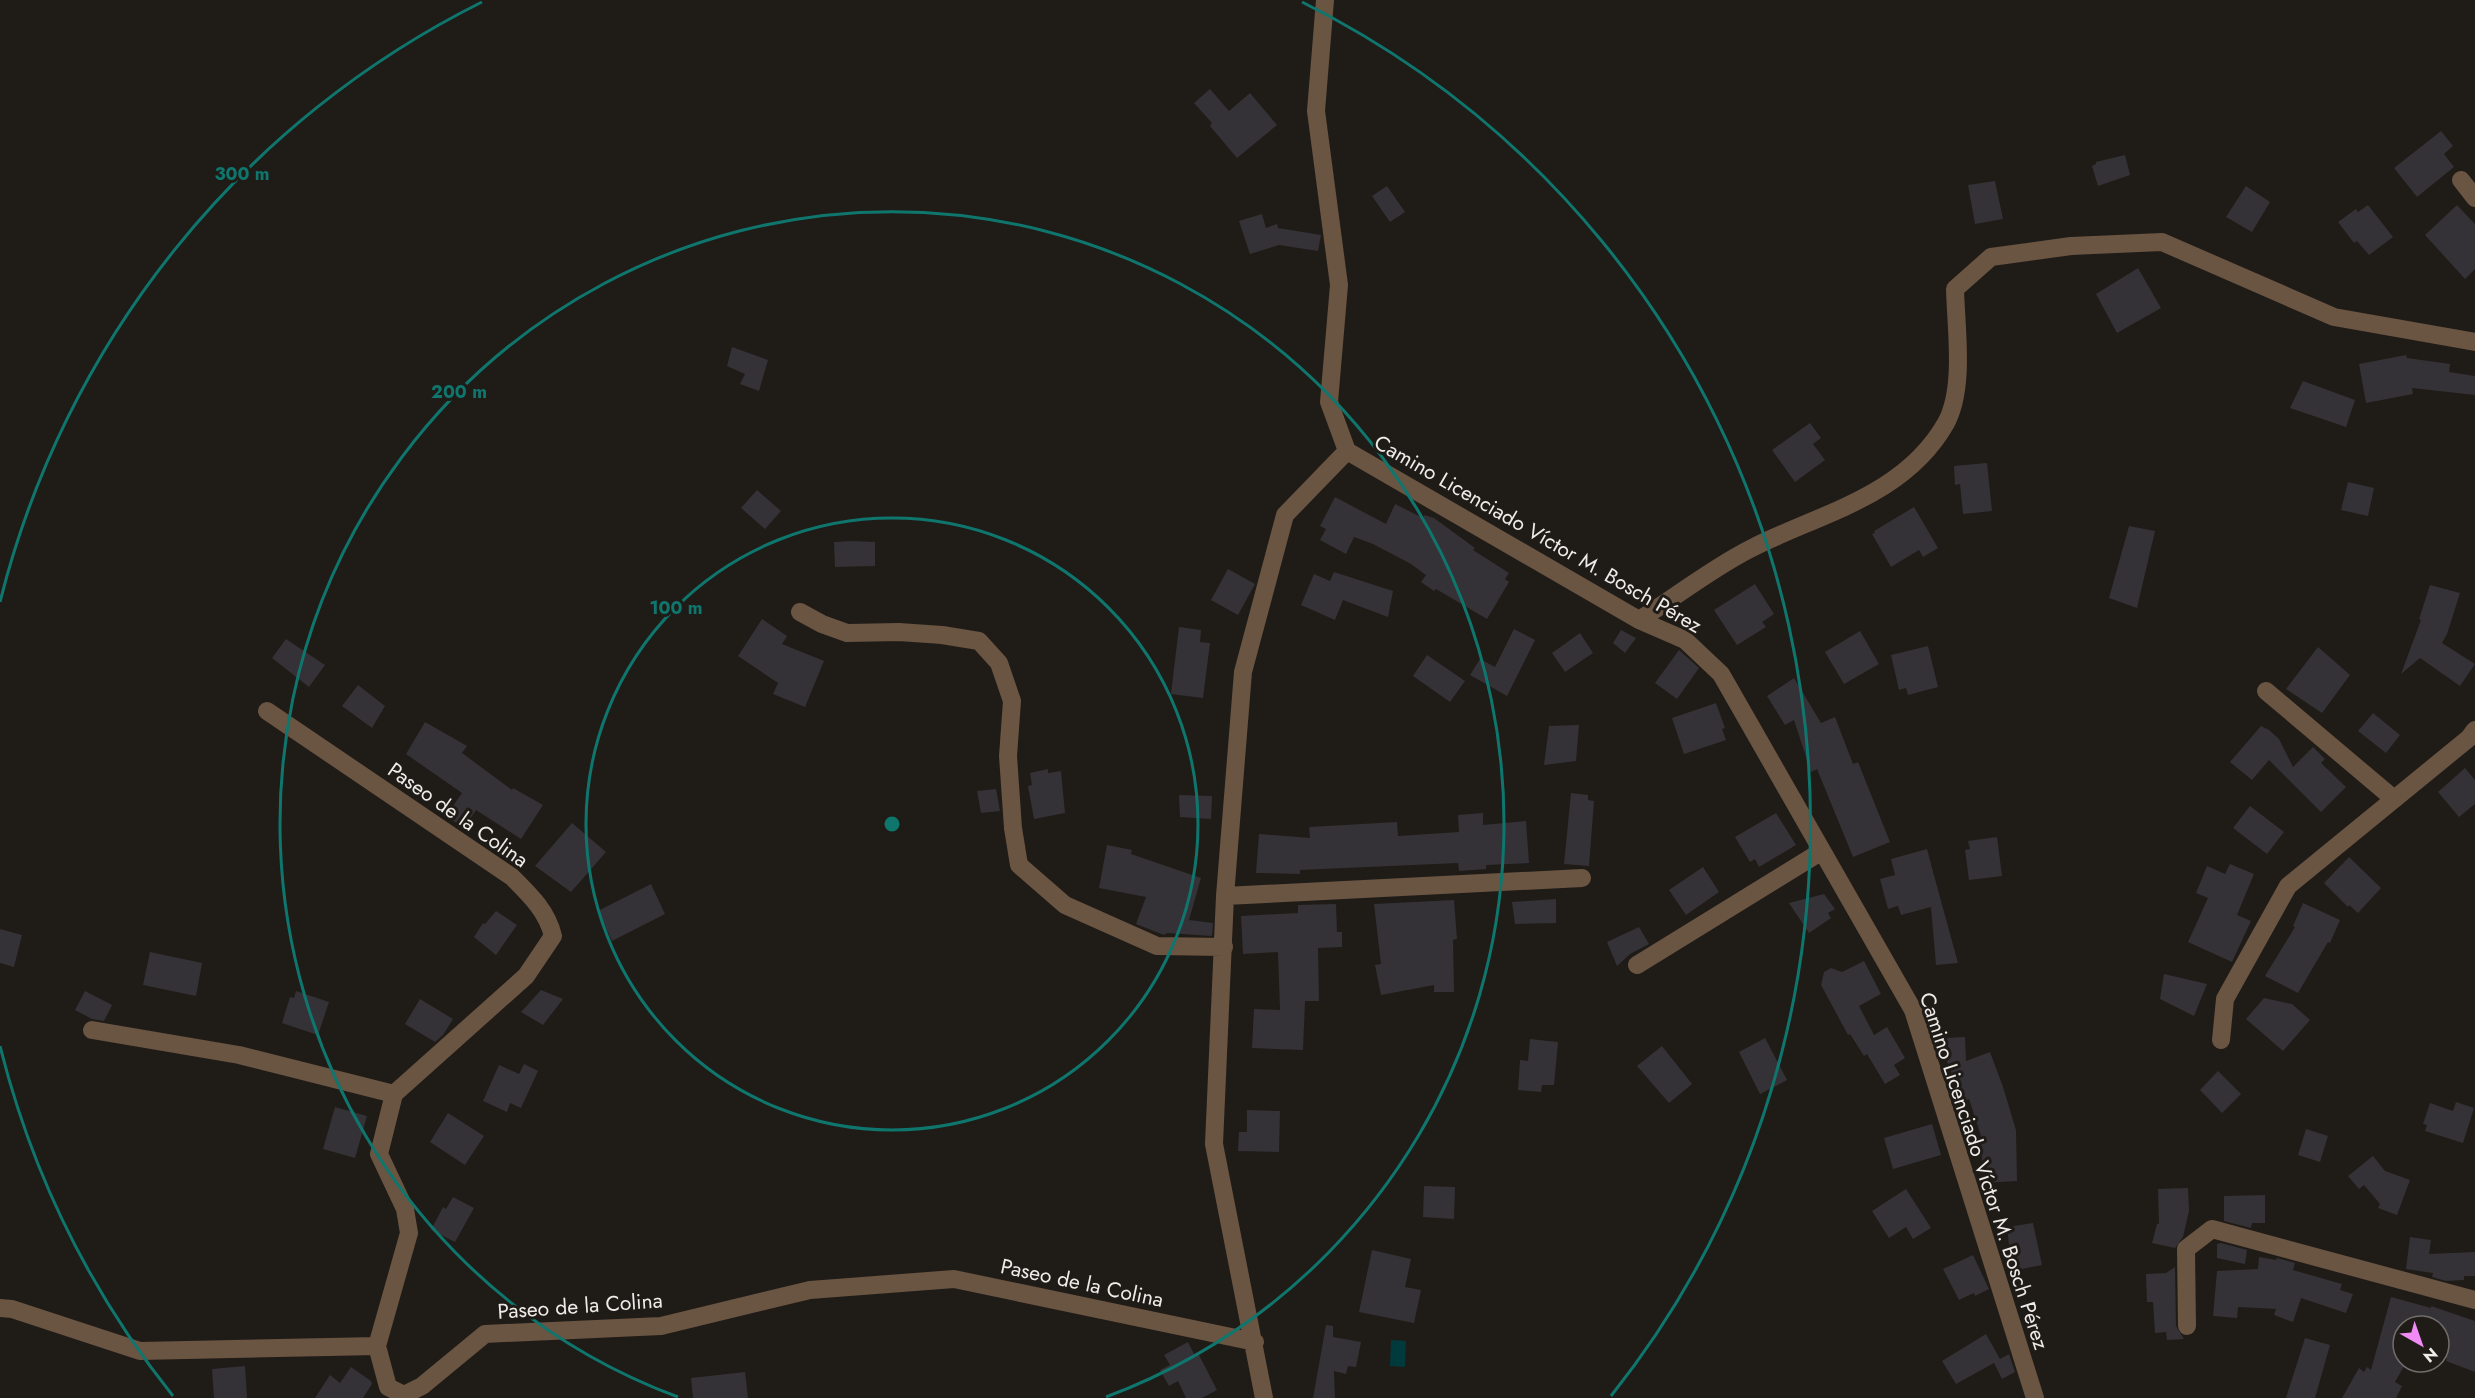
<svg xmlns="http://www.w3.org/2000/svg" width="2475" height="1398" font-family="Jost,sans-serif">
<style>
.water{fill:#013a3d}
.building{fill:#343237}
.lines{fill:none;stroke-linecap:round;stroke-linejoin:round}
.street{stroke:#6a5442;stroke-width:18}
.ring{fill:none;stroke:#0f766e;stroke-width:3}
.labels{text-anchor:middle;dominant-baseline:central;stroke-width:6;stroke-linejoin:round;paint-order:stroke}
.street-label{font-size:21px;fill:#eeebe9;stroke:#1f1b17}
.centre{fill:#0f766e;stroke:#1f1b17;stroke-width:3}
.ring-label{font-size:18px;text-anchor:middle;font-weight:bold;fill:#0f766e;stroke:#1f1b17;stroke-width:6;stroke-linejoin:round;paint-order:stroke}
</style>
<rect width="100%" height="100%" fill="#1f1b17"/>
<path class="water" d="M1391,1340L1406,1341L1405,1367L1390,1366Z"/>
<path class="building" d="M1210,89L1229,111L1250,93L1277,125L1237,158L1210,126L1212,123L1194,103Z
M2441,131L2453,146L2444,154L2454,167L2417,197L2394,168Z
M2125,155L2130,175L2098,186L2092,166L2096,164V162Z
M1995,181L2003,219L1975,224L1968,185Z
M1387,186L1405,212L1390,222L1372,196Z
M2246,186L2270,202L2252,232L2226,217Z
M2368,205L2393,237L2369,255L2357,241L2354,243L2338,222L2356,209L2358,212Z
M2457,205L2475,224V269L2465,279L2425,235Z
M1262,214L1266,228L1277,224L1278,228L1321,235L1318,251L1279,245L1250,254L1239,221Z
M2138,268L2161,308L2117,333L2096,294Z
M732,347L768,360L759,391L740,384L745,374L727,366Z
M2406,355L2407,358L2450,364L2449,372L2475,376V395L2412,388L2413,394L2366,403L2359,364Z
M2303,381L2355,400L2346,427L2290,408Z
M1810,423L1821,438L1813,444L1825,460L1795,482L1772,450Z
M1987,463L1992,511L1963,514L1960,484L1955,485L1954,466Z
M2348,482L2374,488L2368,516L2341,510Z
M757,490L781,511L765,529L741,508Z
M1335,497L1386,524L1395,504L1423,518L1424,515L1434,518L1475,548L1473,550L1509,573L1505,579L1509,582L1487,619L1436,589L1434,591L1421,582L1426,575L1411,564L1373,544L1354,537L1346,554L1320,540L1326,529L1320,526Z
M1914,507L1938,548L1923,557L1919,550L1891,567L1872,534L1875,533L1874,531Z
M2129,526L2155,531L2137,608L2109,598Z
M852,541L875,542V566L835,567L834,542Z
M1228,569L1255,584L1238,615L1211,600Z
M1334,572L1393,591L1388,617L1343,600L1335,620L1301,605L1314,574L1330,581Z
M1755,584L1774,614L1762,622L1766,627L1737,645L1714,610Z
M2430,585L2460,593L2447,634L2442,643L2475,664L2460,686L2420,658L2401,674L2421,620L2419,619Z
M762,619L787,636L782,644L824,661L805,707L773,694L778,683L738,656Z
M1179,627L1201,630L1200,642L1210,643L1203,698L1171,694Z
M1514,629L1535,640L1507,696L1470,675L1480,659L1495,667Z
M1621,630L1636,638L1625,653L1613,643Z
M1860,631L1879,664L1844,684L1825,652Z
M1580,633L1593,653L1565,672L1552,653Z
M286,639L325,665L309,687L272,658Z
M1928,646L1938,687L1908,695L1906,688L1899,690L1891,655Z
M2318,647L2350,675L2322,713L2286,689Z
M1679,650L1699,668L1677,699L1655,683Z
M1427,655L1465,681L1450,702L1413,676Z
M1794,678L1821,723L1835,717L1853,764L1858,762L1890,842L1853,857L1817,769L1811,772L1794,720L1785,725L1767,696Z
M358,685L385,706L372,728L342,706Z
M1716,703L1725,728L1722,729L1726,740L1684,754L1672,718Z
M2373,713L2400,735L2386,753L2358,731Z
M425,722L467,746L462,753L512,790L513,788L543,805L521,839L476,810L464,828L446,816L462,793L406,754Z
M1579,725L1576,761L1544,765L1549,726Z
M2261,726L2269,730L2279,739L2293,767L2313,747L2325,759L2321,763L2346,787L2321,812L2269,760L2252,780L2230,762Z
M2465,768L2475,780V804L2459,817L2438,792Z
M1048,769V773L1061,771L1065,813L1034,819L1028,786L1032,785L1030,773Z
M996,789L1000,811L981,813L977,791Z
M1571,793L1588,795V800L1594,801L1589,866L1564,864Z
M1179,795L1212,796L1211,819L1180,817Z
M2250,806L2284,832L2267,854L2233,828Z
M1483,813V825L1526,821L1529,863L1486,865V869L1459,871L1458,863L1300,870V874L1256,873L1259,834L1310,838L1309,827L1397,822L1398,836L1459,832L1458,815Z
M1776,813L1796,845L1759,867L1755,859L1750,862L1735,837Z
M572,823L606,852L571,892L535,866Z
M1997,837L2002,876L1969,880L1965,850L1970,849L1968,841Z
M1107,845L1132,850L1131,854L1201,878L1189,920L1213,923L1212,936L1167,933L1164,935L1136,924L1146,897L1099,888Z
M1927,849L1932,868L1958,963L1936,965L1931,907L1901,915L1898,906L1888,909L1880,879L1895,875L1891,859Z
M2349,857L2381,888L2358,913L2349,905L2348,907L2324,883Z
M2230,864L2254,874L2237,915L2251,921L2232,962L2188,942L2208,898L2196,893L2207,866L2225,874Z
M1703,867L1719,892L1686,915L1669,890Z
M651,884L665,914L612,941L598,911Z
M1824,894L1835,909L1828,913L1831,918L1809,933L1789,903Z
M1556,899V923L1515,924L1512,902Z
M1454,900L1457,939L1453,940L1454,992H1434V985L1381,995L1375,965L1381,964L1374,904Z
M2303,903L2340,920L2330,943L2328,942L2298,993L2265,976L2295,927L2293,926Z
M1336,904L1337,932H1342V947L1318,948L1319,1001H1305L1303,1050L1252,1048L1254,1009L1280,1010L1278,952L1243,954L1241,916L1298,913V905Z
M496,911L517,925L496,955L474,937L483,923L485,924Z
M1639,927L1649,944L1630,954L1617,966L1607,942Z
M0,929L22,935L14,967L0,963Z
M150,952L202,963L196,996L143,985Z
M1864,961L1881,994L1859,1006L1874,1035L1887,1027L1905,1058L1894,1065L1900,1075L1885,1084L1867,1054L1864,1056L1850,1034L1848,1035L1821,985L1824,972L1831,968L1842,972Z
M2164,974L2207,984L2194,1016L2160,999Z
M541,990L563,999L543,1025L521,1012Z
M85,991L112,1005L104,1021L92,1019L75,1010Z
M296,991L329,1002L318,1035L282,1023L290,997L294,998Z
M2264,998L2292,1004L2310,1020L2283,1051L2246,1019Z
M420,999L453,1019L443,1035L435,1042L405,1024Z
M1965,1037L1966,1061L1990,1052L2003,1087L2016,1130L2017,1181L1983,1183L1981,1136L1969,1099L1967,1100V1108H1965L1946,1059L1945,1038Z
M1765,1038L1787,1080L1760,1094L1739,1052Z
M1530,1039L1558,1042L1554,1085H1542L1541,1092L1518,1090L1520,1060L1528,1061Z
M1662,1046L1692,1084L1669,1103L1637,1066Z
M524,1064L538,1071L521,1108L510,1103L507,1112L483,1101L499,1065L519,1074Z
M2218,1071L2241,1094L2222,1113L2200,1090Z
M2456,1102L2474,1108L2463,1143L2425,1131L2427,1125L2423,1124L2430,1103L2453,1111Z
M335,1107L367,1116L355,1158L323,1149Z
M1247,1110L1280,1111L1279,1152L1238,1151L1239,1132H1247Z
M448,1113L484,1136L465,1165L430,1142Z
M1932,1124L1941,1155L1893,1169L1884,1138Z
M2306,1129L2328,1136L2320,1162L2298,1155Z
M2373,1156L2385,1171L2410,1180L2397,1215L2378,1208L2380,1204L2364,1185L2359,1189L2348,1176Z
M1424,1186L1455,1187L1454,1219L1423,1217Z
M2188,1188L2189,1211L2183,1237L2175,1248L2152,1243L2157,1224H2159L2158,1189Z
M1906,1189L1931,1228L1913,1239L1906,1227L1889,1238L1872,1211Z
M2265,1195V1223H2252L2251,1228L2224,1221V1196Z
M453,1197L474,1208L455,1242L431,1230L443,1207L446,1209Z
M2033,1223L2042,1265L2012,1271L2007,1227Z
M2410,1237L2431,1240L2429,1254L2475,1252V1276H2464V1280L2446,1281L2432,1277L2433,1273L2406,1269Z
M2221,1243L2247,1250L2245,1264L2217,1258V1244Z
M1372,1250L1411,1259L1405,1287L1421,1290L1414,1323L1359,1312Z
M1973,1255L1989,1289L1975,1296L1974,1293L1959,1300L1943,1269Z
M2259,1257L2276,1260L2277,1258L2295,1263L2293,1270L2342,1284L2340,1290L2353,1294L2346,1313L2301,1298L2293,1322L2274,1315L2276,1309L2238,1307L2237,1318L2213,1316L2217,1271L2258,1269Z
M2175,1267L2176,1326L2184,1339L2167,1340L2166,1332L2155,1333L2153,1302H2147L2146,1274L2166,1273Z
M2391,1297L2431,1308V1306L2475,1321V1372L2446,1361L2447,1358L2439,1355V1326H2403V1368L2395,1382L2402,1386L2396,1398H2342L2359,1368L2364,1372L2367,1367L2371,1370Z
M1326,1325L1333,1326V1337L1361,1342L1356,1367L1348,1366L1346,1374L1334,1371L1335,1398H1313Z
M1986,1334L2000,1359L2009,1354L2015,1372L2002,1379L1994,1363L1956,1384L1942,1361Z
M2305,1338L2330,1345L2315,1398H2286Z
M1188,1342L1194,1354L1198,1353L1217,1390L1202,1398H1186L1178,1381L1169,1386L1160,1370L1170,1365L1164,1355Z
M245,1366L247,1398H214L212,1369Z
M351,1367L371,1381L372,1384L363,1398H315L330,1375L340,1383Z
M745,1372L748,1398H693L691,1378Z"/>
<g class="lines">
<path class="street" d="M1325,0L1316,111L1339,285L1329,402L1347,451L1639,620L1685,640L1721,674L1913,1010L2035,1398
M2461,180L2475,198
M800,612L822,624L847,633L899,632L942,635L979,641L999,663L1012,701L1008,756L1013,828L1019,865L1065,905L1157,946L1224,947
M1639,620C1674,598 1714,567 1750,549C1820,513 1904,497 1946,423C1965,388 1956,329 1955,289L1991,257L2071,246L2162,242L2334,317L2475,342
M2266,691L2394,799
M267,711L512,877C530,895 547,911 553,936L526,976L394,1094L379,1154L405,1209L409,1233L377,1346L388,1387L404,1395L422,1386L485,1334L661,1326L810,1290L954,1279L1255,1342
M1225,896L1582,878
M1637,965L1822,851
M92,1030L239,1055L394,1094
M2221,1040L2225,999L2288,886L2469,738L2475,730
M0,1308L12,1309L140,1351L377,1346
M2187,1326L2186,1249L2212,1229L2475,1300
M1264,1398L1214,1144L1225,896L1243,672L1285,515L1347,451"/>
</g>
<g class="ring">
<circle cx="892" cy="824" r="306"/>
<path d="M678 1397A612 612 0 1 1 1106 1397"/>
<path d="M173 1396A919 919 0 0 1 0 1046M0 602A919 919 0 0 1 482 2M1302 2A919 919 0 0 1 1611 1396"/>
</g>
<g class="labels">
<g class="street-label">
<text transform="translate(1538 534) rotate(30)">Camino Licenciado Víctor M. Bosch Pérez</text>
<text transform="translate(458 815) rotate(35)">Paseo de la Colina</text>
<text transform="translate(1984 1171) rotate(72)">Camino Licenciado Víctor M. Bosch Pérez</text>
<text transform="translate(1082 1283) rotate(12)">Paseo de la Colina</text>
<text transform="translate(580 1306) rotate(-4)">Paseo de la Colina</text>
</g>
</g>
<circle cx="892" cy="824" r="9" class="centre"/>
<g class="ring-label">
<text x="242" y="180">300 m</text>
<text x="459" y="398">200 m</text>
<text x="676" y="614">100 m</text>
</g>
<g transform="translate(2421 1344) rotate(140)"><circle r="28" fill="#1f1b17" stroke="#726e6b" stroke-width="1.5"/>
<path d="M0-4.5L10 22L0 15L-10 22Z" fill="#f08bf5"/>
<text y="-9" font-size="16" font-weight="bold" text-anchor="middle" fill="#eeebe9">N</text>
</g>
</svg>
